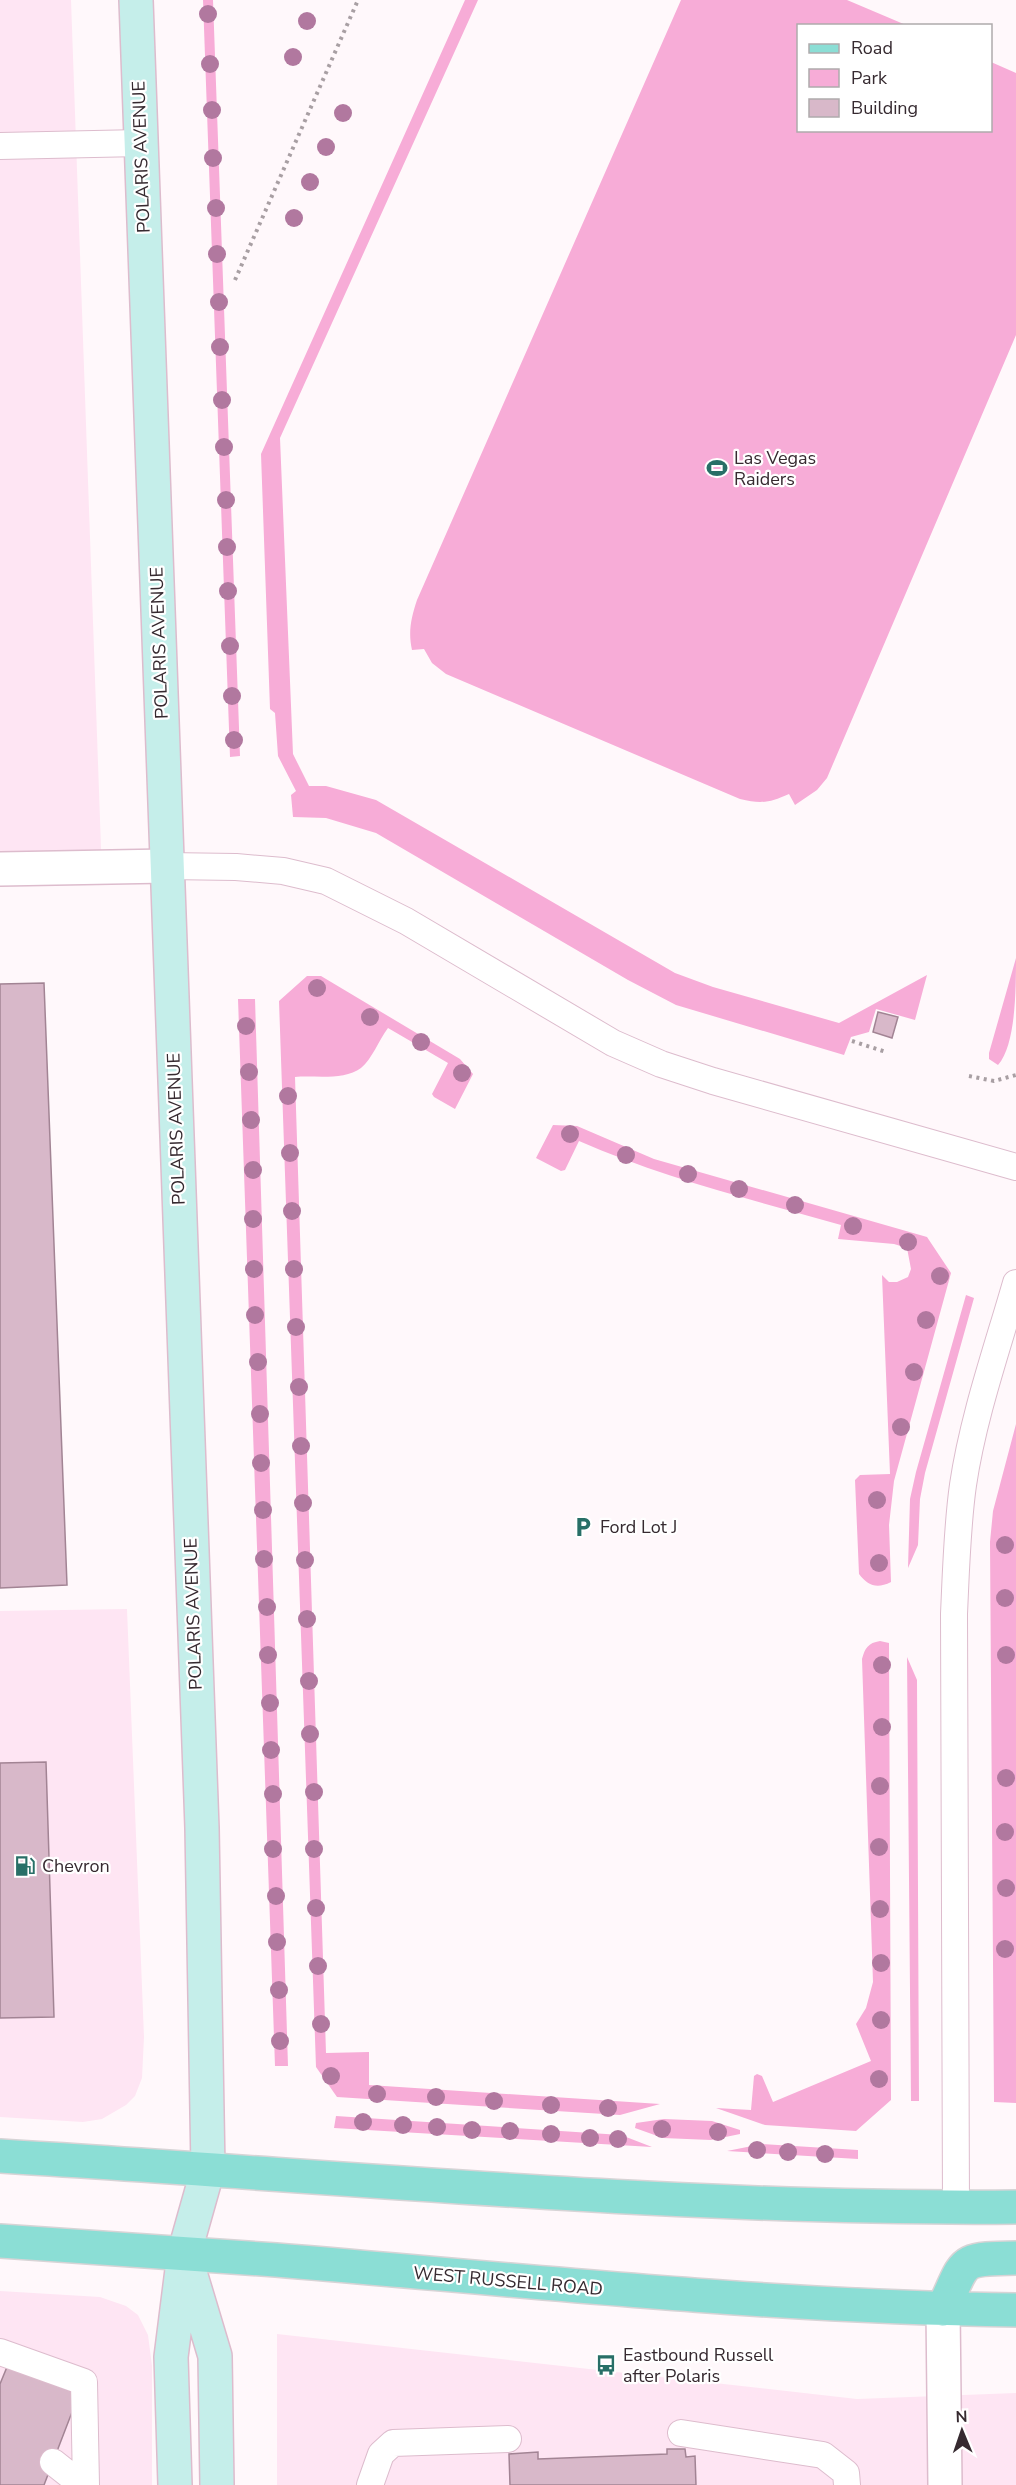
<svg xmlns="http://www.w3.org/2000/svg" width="1016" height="2485" font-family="'Nunito Sans',sans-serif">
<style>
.built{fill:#fee5f3}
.green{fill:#f7acd7}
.building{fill:#d8b8c9;stroke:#a28494;stroke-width:1.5}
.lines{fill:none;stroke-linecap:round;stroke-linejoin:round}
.lane-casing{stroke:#ddbccd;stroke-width:28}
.street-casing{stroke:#ddbccd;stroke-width:36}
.secondary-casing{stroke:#ddbccd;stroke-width:36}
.primary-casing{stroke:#d7d4d6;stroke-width:36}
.path{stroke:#a89fa3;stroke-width:4;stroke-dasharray:3 4.5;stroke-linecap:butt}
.lane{stroke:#fff;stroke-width:26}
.street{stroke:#fff;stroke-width:33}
.secondary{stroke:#c5eeea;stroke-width:33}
.primary{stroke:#8bded5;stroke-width:33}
.tree{fill:#b1789f}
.labels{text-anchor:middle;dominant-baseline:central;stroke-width:4.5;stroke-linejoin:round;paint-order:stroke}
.street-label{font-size:18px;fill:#362a30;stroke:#fff}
.poi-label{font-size:18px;fill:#362a30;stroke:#fff;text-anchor:start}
</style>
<rect width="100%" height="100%" fill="#fff8fb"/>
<path class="built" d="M0,0H71L102,876L0,877Z
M127,1609L144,2037L142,2078L135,2096L126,2105L102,2119L83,2122L0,2117V1611Z
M0,2291L100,2297L126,2306L138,2315L148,2335L152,2366V2485H0Z
M277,2334L857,2399L1016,2393V2485H277Z"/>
<path class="green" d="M203,0H213L240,756L230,757Z
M465,0H478L280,438L293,754L309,786H326L376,800L675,973L713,987L839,1023L927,975L915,1020L876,1009L869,1032L851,1037L844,1055L676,1005L628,980L376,833L326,818L293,817L291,795L296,791L278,756L275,713L270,709L261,454Z
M681,0H847L906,25L798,26V130H990L991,62L1016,73V335L827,778L817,790L795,805L789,794C769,803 761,804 740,799L446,674L432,663L424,649L412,650C408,632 411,618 417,600Z
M1016,958C1016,988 1016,1045 998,1065L989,1059V1053Z
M307,976H321L460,1059L473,1074L455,1109L434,1097L432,1094L448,1063L388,1028C379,1040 372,1059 361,1068C344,1081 314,1075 295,1077L326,2053L369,2052V2085L660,2104L620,2115L337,2097L316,2067L279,1001Z
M238,999H255L288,2066H275Z
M553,1125L577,1126L654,1159L927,1237L951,1273L894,1481L889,1525L891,1582C877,1589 868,1586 859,1574L855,1480L860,1475L890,1474L882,1275L889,1282H897L908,1277L911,1269L907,1248L894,1244L838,1239L841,1225C753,1200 663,1178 579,1141L565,1170L561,1171L536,1158Z
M966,1295L974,1298L925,1473L920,1499L918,1545L908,1568L910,1499L916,1472Z
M1016,1424V2103L994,2102L990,1542L993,1511Z
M880,1641L889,1643L891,2100L856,2131L765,2125L716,2108L751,2110L754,2076L757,2074L762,2076L773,2102L871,2061L856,2024L866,2008L873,1982L862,1659C865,1648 868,1643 880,1641Z
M907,1657L917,1680L919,2101H911Z
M336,2116L621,2135L652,2147L334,2128Z
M664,2119L712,2121L740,2130V2134L711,2140L663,2138L635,2128L636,2123Z
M762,2144L858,2150V2159L727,2151Z"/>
<path class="building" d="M44,983L67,1585L0,1588V984Z
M878,1012L898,1017L892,1038L873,1032Z
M46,1762L54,2017L0,2018V1763Z
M7,2367L79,2394L44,2485H0V2384Z
M667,2449H685L686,2457L695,2456L696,2485H510L509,2454L538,2452V2459L667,2454Z"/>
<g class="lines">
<g class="lane-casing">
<path id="lane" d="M0,146L141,143
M167,866L236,867L283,871L326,881L406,921L613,1043L661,1064L713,1081L1016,1167
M956,2208L954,1614C956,1571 957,1527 963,1485C973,1417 997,1349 1016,1283
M0,2352L84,2382L86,2485
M681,2433L823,2455L846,2473L847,2485
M53,2462L82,2485
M370,2485L381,2454L393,2443L508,2439"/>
</g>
<g class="street-casing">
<path id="street" d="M0,869L167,866
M943,2309L945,2485"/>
</g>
<g class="secondary-casing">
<path id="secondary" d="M136,0L202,1828L208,2169L184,2254L171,2357L175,2485
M188,2266L215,2356L217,2485"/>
</g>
<g class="primary-casing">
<path id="primary" d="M0,2156C338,2176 677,2210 1016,2207
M0,2241C92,2247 184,2253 276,2260C522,2280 768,2307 1016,2310
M943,2309C967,2259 957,2259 1016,2258"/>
</g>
<path class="path" d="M235,280L358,0
M852,1041L886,1052
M969,1076L994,1081L1016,1075"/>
<use href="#lane" class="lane"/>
<use href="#street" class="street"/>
<use href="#secondary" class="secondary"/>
<use href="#primary" class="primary"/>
</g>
<g class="tree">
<circle cx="208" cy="14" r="9"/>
<circle cx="307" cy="21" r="9"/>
<circle cx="293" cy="57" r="9"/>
<circle cx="210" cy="64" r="9"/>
<circle cx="212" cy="110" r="9"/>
<circle cx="343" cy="113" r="9"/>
<circle cx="326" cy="147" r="9"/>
<circle cx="213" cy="158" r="9"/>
<circle cx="310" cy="182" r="9"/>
<circle cx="216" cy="208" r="9"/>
<circle cx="294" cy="218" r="9"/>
<circle cx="217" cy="254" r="9"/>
<circle cx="219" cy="302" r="9"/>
<circle cx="220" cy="347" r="9"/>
<circle cx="222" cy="400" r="9"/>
<circle cx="224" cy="447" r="9"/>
<circle cx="226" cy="500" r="9"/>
<circle cx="227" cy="547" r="9"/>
<circle cx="228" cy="591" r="9"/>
<circle cx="230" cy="646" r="9"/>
<circle cx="232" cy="696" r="9"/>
<circle cx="234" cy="740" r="9"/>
<circle cx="317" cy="988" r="9"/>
<circle cx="370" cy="1017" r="9"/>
<circle cx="246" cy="1026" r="9"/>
<circle cx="421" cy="1042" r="9"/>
<circle cx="249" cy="1072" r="9"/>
<circle cx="462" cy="1073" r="9"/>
<circle cx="288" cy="1096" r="9"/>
<circle cx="251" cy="1120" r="9"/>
<circle cx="570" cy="1134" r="9"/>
<circle cx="290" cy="1153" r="9"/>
<circle cx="626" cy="1155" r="9"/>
<circle cx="253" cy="1170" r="9"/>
<circle cx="688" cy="1174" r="9"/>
<circle cx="739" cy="1189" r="9"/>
<circle cx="795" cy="1205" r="9"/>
<circle cx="292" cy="1211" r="9"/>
<circle cx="253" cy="1219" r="9"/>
<circle cx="853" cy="1226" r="9"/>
<circle cx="908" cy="1242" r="9"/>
<circle cx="254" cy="1269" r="9"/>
<circle cx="294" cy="1269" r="9"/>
<circle cx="940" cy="1276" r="9"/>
<circle cx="255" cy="1315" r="9"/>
<circle cx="926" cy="1320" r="9"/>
<circle cx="296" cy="1327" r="9"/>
<circle cx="258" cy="1362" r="9"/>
<circle cx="914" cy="1372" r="9"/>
<circle cx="299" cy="1387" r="9"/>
<circle cx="260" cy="1414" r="9"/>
<circle cx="901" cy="1427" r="9"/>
<circle cx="301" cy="1446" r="9"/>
<circle cx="261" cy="1463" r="9"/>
<circle cx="877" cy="1500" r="9"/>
<circle cx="303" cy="1503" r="9"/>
<circle cx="263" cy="1510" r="9"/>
<circle cx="1005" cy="1545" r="9"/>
<circle cx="264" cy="1559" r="9"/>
<circle cx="305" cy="1560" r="9"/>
<circle cx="879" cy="1563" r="9"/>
<circle cx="1005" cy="1598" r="9"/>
<circle cx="267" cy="1607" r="9"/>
<circle cx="307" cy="1619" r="9"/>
<circle cx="268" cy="1655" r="9"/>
<circle cx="1006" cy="1655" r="9"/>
<circle cx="882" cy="1665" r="9"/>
<circle cx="309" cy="1681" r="9"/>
<circle cx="270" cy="1703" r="9"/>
<circle cx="882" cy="1727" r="9"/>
<circle cx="310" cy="1734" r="9"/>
<circle cx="271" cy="1750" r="9"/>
<circle cx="1006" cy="1778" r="9"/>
<circle cx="880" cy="1786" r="9"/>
<circle cx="314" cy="1792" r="9"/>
<circle cx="273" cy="1794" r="9"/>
<circle cx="1005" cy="1832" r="9"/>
<circle cx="879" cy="1847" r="9"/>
<circle cx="273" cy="1849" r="9"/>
<circle cx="314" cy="1849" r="9"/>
<circle cx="1006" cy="1888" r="9"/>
<circle cx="276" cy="1896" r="9"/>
<circle cx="316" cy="1908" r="9"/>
<circle cx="880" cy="1909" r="9"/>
<circle cx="277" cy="1942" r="9"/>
<circle cx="1005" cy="1949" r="9"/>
<circle cx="881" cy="1963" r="9"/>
<circle cx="318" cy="1966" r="9"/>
<circle cx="279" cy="1990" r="9"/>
<circle cx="881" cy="2020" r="9"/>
<circle cx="321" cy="2024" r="9"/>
<circle cx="280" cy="2041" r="9"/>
<circle cx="331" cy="2076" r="9"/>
<circle cx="879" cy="2079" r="9"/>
<circle cx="377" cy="2094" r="9"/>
<circle cx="436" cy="2097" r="9"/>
<circle cx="494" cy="2101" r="9"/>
<circle cx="551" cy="2105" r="9"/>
<circle cx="608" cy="2108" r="9"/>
<circle cx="363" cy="2122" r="9"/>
<circle cx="403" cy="2125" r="9"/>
<circle cx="437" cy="2127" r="9"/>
<circle cx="662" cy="2129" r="9"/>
<circle cx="472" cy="2130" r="9"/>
<circle cx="510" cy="2131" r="9"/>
<circle cx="718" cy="2132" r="9"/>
<circle cx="551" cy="2134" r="9"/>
<circle cx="590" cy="2138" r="9"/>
<circle cx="618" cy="2139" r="9"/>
<circle cx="757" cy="2150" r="9"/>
<circle cx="788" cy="2152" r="9"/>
<circle cx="825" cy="2154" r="9"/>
</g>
<defs>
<g id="stadium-bare" transform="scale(1.62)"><path d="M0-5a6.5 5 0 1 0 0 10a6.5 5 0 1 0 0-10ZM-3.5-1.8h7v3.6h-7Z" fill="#286f67" stroke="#fff" stroke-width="2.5" paint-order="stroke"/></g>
<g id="parking-bare" transform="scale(1.62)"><path d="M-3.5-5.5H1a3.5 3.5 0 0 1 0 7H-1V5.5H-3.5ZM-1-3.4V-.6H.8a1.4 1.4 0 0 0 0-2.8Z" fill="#286f67" stroke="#fff" stroke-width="2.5" paint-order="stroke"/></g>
<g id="fuel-bare" transform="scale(1.62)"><path d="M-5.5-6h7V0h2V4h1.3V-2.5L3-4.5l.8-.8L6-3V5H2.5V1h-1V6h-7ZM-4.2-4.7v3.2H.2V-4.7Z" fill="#286f67" stroke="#fff" stroke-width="2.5" paint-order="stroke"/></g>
<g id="bus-bare" transform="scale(1.62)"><path d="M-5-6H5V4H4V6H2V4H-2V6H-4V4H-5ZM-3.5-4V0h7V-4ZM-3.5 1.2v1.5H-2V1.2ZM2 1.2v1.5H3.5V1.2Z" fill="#286f67" stroke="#fff" stroke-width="2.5" paint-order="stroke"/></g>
</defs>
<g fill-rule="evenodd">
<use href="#stadium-bare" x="717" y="468"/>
<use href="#parking-bare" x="583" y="1527"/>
<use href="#fuel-bare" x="25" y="1866"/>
<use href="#bus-bare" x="606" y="2365"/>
</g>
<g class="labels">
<g class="street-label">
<text transform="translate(141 157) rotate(-92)">POLARIS AVENUE</text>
<text transform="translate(159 643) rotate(-92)">POLARIS AVENUE</text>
<text transform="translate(176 1129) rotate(-92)">POLARIS AVENUE</text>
<text transform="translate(193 1614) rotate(-92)">POLARIS AVENUE</text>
<text transform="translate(508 2281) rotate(5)">WEST RUSSELL ROAD</text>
</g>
<g class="poi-label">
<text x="734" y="458">Las Vegas<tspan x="734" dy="21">Raiders</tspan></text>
<text x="600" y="1527">Ford Lot J</text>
<text x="42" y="1866">Chevron</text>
<text x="623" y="2355">Eastbound Russell<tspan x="623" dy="21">after Polaris</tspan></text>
</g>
</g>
<rect x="797" y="24" width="195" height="108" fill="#ffffff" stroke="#afaaac" stroke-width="1.5"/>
<rect x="809" y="44" width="30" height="9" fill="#8bded5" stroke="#afaaac" stroke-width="1.5"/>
<text x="851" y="54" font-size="18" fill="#362a30">Road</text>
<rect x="809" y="69" width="30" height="18" fill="#f7acd7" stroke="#afaaac" stroke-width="1.5"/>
<text x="851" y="84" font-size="18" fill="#362a30">Park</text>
<rect x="809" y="99" width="30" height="18" fill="#d8b8c9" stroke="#afaaac" stroke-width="1.5"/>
<text x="851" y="114" font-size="18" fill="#362a30">Building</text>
<g transform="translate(962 2431) rotate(358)" stroke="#ffffff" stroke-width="4.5" paint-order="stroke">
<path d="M0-4.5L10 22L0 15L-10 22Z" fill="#362a30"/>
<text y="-9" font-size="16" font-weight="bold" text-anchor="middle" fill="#362a30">N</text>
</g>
</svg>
